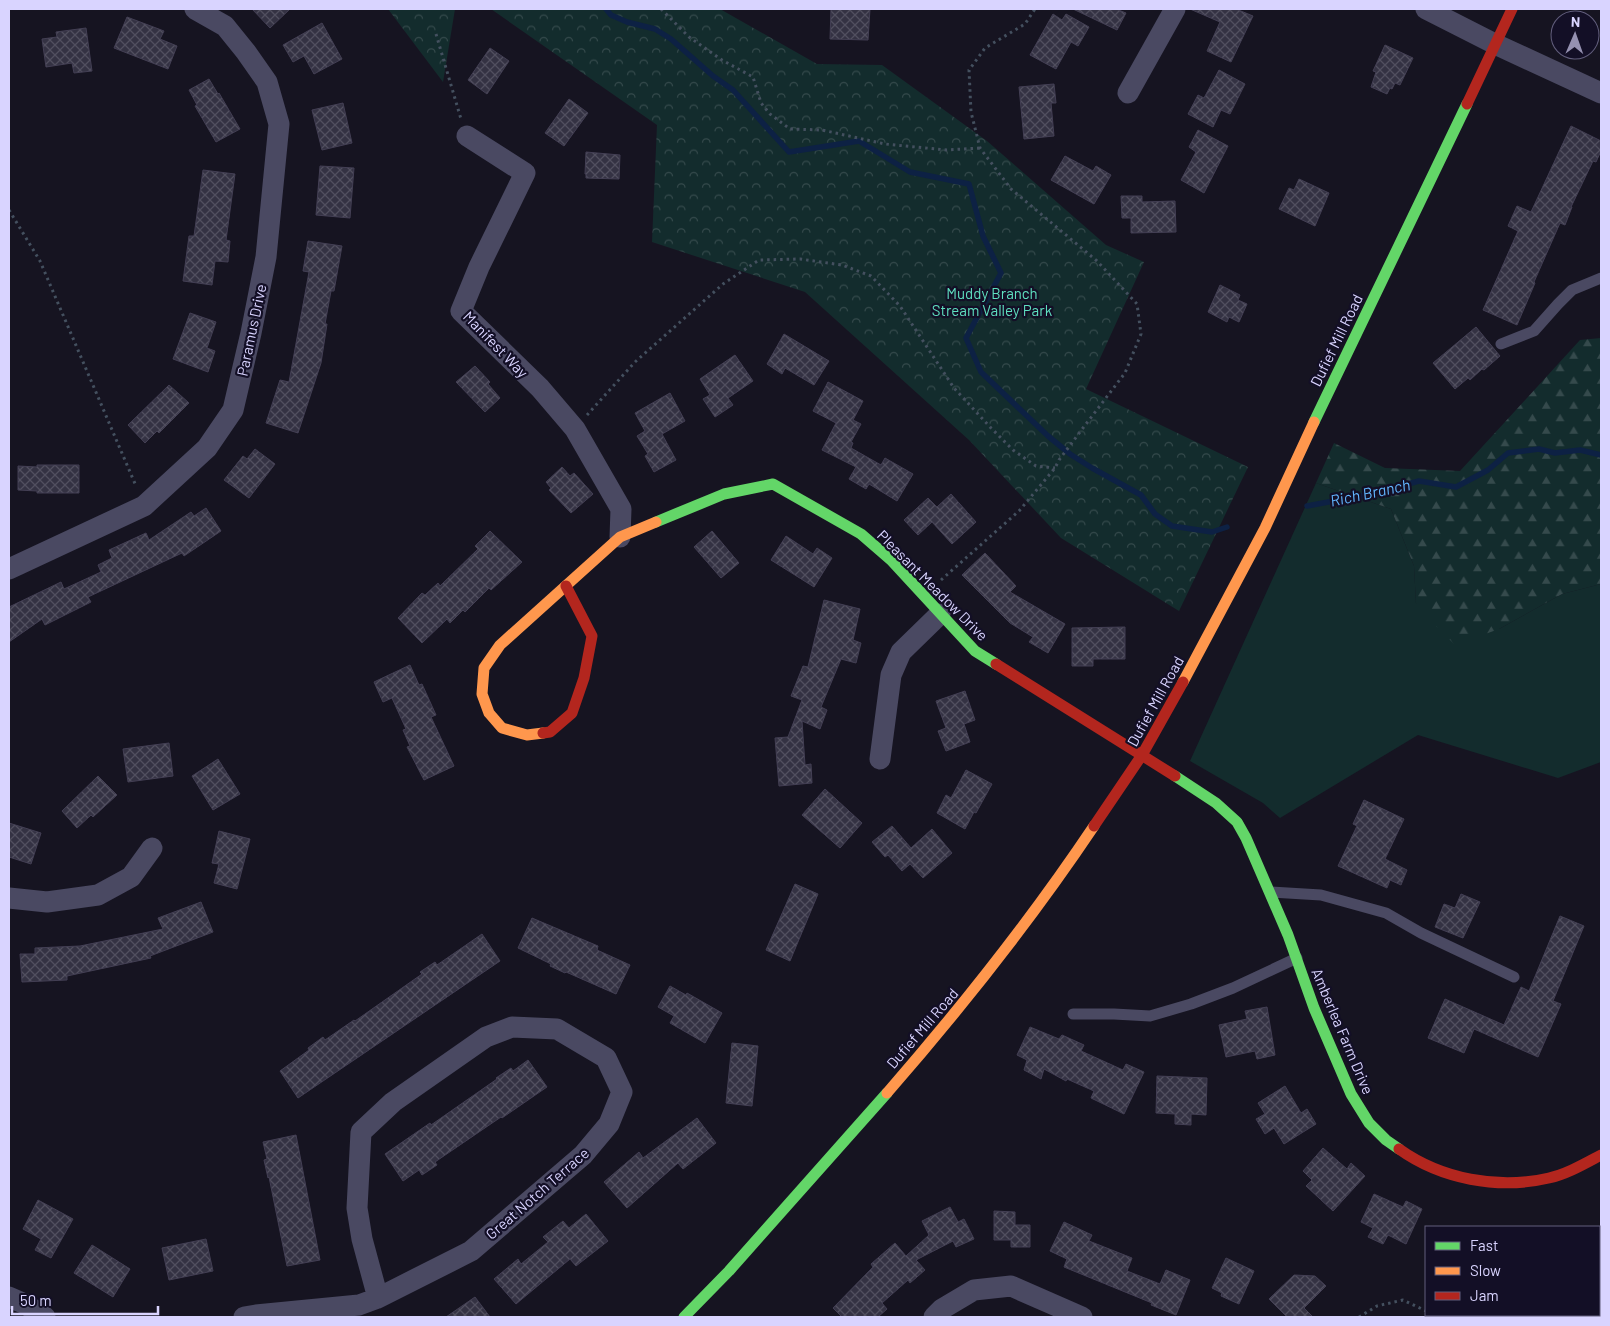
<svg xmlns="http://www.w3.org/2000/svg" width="1610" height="1326" font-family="Barlow,sans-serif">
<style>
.grass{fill:#132c2d}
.forest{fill:url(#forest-firs)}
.park{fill:url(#park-crowns)}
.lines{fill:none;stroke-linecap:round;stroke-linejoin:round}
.stream{stroke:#0d2144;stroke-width:5.5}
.building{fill:url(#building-cross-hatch);stroke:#433f54}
.path{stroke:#44505f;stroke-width:3;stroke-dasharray:2.5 4;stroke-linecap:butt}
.lane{stroke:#4a4962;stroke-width:11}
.street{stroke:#4a4962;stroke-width:21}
.fast{stroke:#63d668;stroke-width:11}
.slow{stroke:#ff974d;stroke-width:11}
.jam{stroke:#b3261e;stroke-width:11}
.labels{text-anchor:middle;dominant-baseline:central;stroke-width:4.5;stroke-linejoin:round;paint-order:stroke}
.park-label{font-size:15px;fill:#5fe0c0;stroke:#130f26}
.street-label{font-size:15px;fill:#d9d4ff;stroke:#130f26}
.water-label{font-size:16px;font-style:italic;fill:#62b6ff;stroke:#130f26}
</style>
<defs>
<pattern id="forest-firs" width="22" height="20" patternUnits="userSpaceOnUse" patternTransform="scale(1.25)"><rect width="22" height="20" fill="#132c2d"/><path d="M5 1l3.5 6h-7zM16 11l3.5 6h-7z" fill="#354a4c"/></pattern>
<pattern id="park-crowns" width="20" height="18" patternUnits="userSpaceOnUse" patternTransform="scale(1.25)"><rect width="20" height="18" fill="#132c2d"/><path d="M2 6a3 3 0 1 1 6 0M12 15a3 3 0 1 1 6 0" fill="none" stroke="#354a4c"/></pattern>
<pattern id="building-cross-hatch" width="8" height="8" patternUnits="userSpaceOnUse" patternTransform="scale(1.25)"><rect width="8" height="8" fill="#343243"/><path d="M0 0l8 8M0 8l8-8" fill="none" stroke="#514f5f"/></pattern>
</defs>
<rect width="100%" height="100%" fill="#161421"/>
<path class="grass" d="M1316,483L1391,509L1414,566L1416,603L1499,629L1562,594L1601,584V762L1558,778L1418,735L1280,818L1263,803L1190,761Z"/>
<path class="forest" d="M1601,338V584L1562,594L1499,629L1455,645L1434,624L1416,603L1414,566L1391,509L1316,483L1334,443L1385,468L1460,471L1580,340Z"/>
<path class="park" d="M388,9H455L443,82Z
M491,9H720L817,64L882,65L987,141L1106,245L1144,262L1086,389L1248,467L1179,611L1061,538L969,440L805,292L652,242L657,125Z"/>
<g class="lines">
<path class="stream" d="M606,9L611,15L627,22L655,29L671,39L713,76L733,90L789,152L859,141L910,172L969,184L983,236L1001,273L966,338L981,372L1048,436L1070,454L1092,468L1141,495L1155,514L1172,526L1212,532L1227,527
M1307,506L1371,494L1419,481L1456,487L1488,470L1508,453L1539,449L1555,453L1580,450L1601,455"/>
</g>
<path class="building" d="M252,9H290L270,28Z
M831,9H870L868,40L830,39Z
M1073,9H1116L1126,13L1117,30Z
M1190,9H1236L1253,16L1231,62L1207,51L1220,22Z
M1053,14L1062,20L1066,14L1089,27L1078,46L1071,42L1056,69L1030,55Z
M127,17L164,31L160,39L177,46L168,69L114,48Z
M322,23L342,59L314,74L304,56L293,62L283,45Z
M86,28L92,71L74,73L72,63L46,67L42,39L57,37L56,32Z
M1385,45L1413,58L1400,85L1395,83L1392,89L1390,88L1387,94L1371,87L1376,72L1373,71Z
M490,48L509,61L487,94L468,80Z
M1219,70L1245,84L1230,114L1221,110L1213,127L1188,114L1198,95L1204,98Z
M209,79L218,94L219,93L240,129L216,142L195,106L197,105L189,90Z
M1054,84L1056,103H1051L1054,136L1024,139L1019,87Z
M569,99L588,113L564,146L545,133Z
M343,103L352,143L322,150L312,110Z
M1571,126L1601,141V151L1596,162L1593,161L1571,207H1572L1565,225L1560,223L1534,282L1535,283L1517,325L1483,310L1518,231L1508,226L1517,206L1531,212Z
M1198,130L1228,146L1204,193L1181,180L1196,152L1189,147Z
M586,152L620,155L619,179L586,178V174H585Z
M1065,156L1093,171L1096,166L1111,175L1094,204L1051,180Z
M320,166L354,168L350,218L316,215Z
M203,170L235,174L226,240L230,241L228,262L215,261L212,285L183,281L189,236H194Z
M1299,179L1329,193L1315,226L1279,209L1289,188L1294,190Z
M1121,196H1142V202L1175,201L1176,232L1131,233V218H1122Z
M308,241L342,246L334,291H331L325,324H327L321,363L298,433L266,423L280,380L289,382L309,272L303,271Z
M1220,285L1240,295L1238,300L1247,304L1239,322L1229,317L1227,322L1208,312Z
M190,313L216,322L207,348L215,351L208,372L173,359Z
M1476,327L1500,356L1484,370L1482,369L1470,380L1468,378L1455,389L1433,363Z
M784,334L829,361L814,385L785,368L782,374L767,364Z
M735,355L753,381L728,398L733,405L715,417L703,399L710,395L700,379Z
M475,366L490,382L488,384L500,398L485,412L456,382Z
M828,382L863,401L853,420L861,424L851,442L853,443L851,448L881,465L885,458L913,474L897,501L869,484L866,489L849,479L856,467L822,450L836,423L813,411Z
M169,385L189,403L159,433L157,431L145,443L128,425Z
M670,393L685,421L662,434L676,460L654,472L645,456L648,454L637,436L645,431L635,413Z
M255,449L275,464L249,498L224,480L243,456L247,459Z
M37,465H79V493H37V491L18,490V466L37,467Z
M562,467L570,476L574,473L593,494L571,513L549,490L551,488L546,482Z
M951,494L976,522L952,544L932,522L918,535L904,520L928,498L937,507Z
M206,508L221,531L184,556L182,553L88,597L91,602L45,625L42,619L9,642V607L61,582L64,589L101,572L98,565L112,558L109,550L146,533L149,540L191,512L194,516Z
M490,531L522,562L491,590L489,588L465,612L463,610L450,623L447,619L422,643L398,618L422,593L425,595L438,583L440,586L478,549L475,546Z
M712,531L739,563L721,578L694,547Z
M786,536L813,554L817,548L832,558L814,587L771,560Z
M985,553L1016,586L1010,592L1065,624L1048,653L1029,642L1033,637L1010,623L962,575Z
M824,600L860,609L853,640L861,643L856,663L841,659L821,707L827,710L820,729L802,721L805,765L811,764L812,783L779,786L775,738L788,737L802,700L791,696L803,666L808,667Z
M1125,627V659H1093V666H1072V628Z
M410,665L419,685L422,684L436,715L431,717L454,766L424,780L407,747L410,746L403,730L406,729L392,698L383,702L374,682Z
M965,691L975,720L964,724L970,742L946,751L938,731L946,728L936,701Z
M169,743L173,776L128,782L123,749Z
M218,759L240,794L213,810L192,776Z
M966,770L992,784L976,813L974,812L965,829L937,813L946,795L951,798Z
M98,776L117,795L93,817L91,815L77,828L62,811Z
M825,789L862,823L840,848L802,815Z
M1364,800L1404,819L1385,859L1407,870L1401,885L1390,880L1387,888L1338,866L1357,826L1353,824Z
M9,823L41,833L31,864L9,857Z
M892,826L911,848L932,829L952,853L923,878L910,864L902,871L888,855L885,857L872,842Z
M219,831L250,839L237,889L214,883L219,864L212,863Z
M795,884L818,894L790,961L766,950Z
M1461,894L1480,902L1463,938L1435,927L1444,904L1455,908Z
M201,902L213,932L150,956L151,958L67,976V980L22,982L20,954H35V948L80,946L163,929L158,918Z
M1560,916L1584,926L1553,1001L1561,1004L1538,1057L1474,1029L1464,1053L1428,1038L1445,999L1504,1025L1521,987L1529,991Z
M532,918L598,946L597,950L630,965L616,994L566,972L565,973L550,966L551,964L518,948Z
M482,934L500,961L298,1098L280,1071L309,1050L308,1048L323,1037L325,1040L354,1020L355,1021L422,974L420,972L435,962L437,965Z
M670,986L686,995L687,993L722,1013L705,1043L670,1023L674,1016L658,1007Z
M1267,1007L1275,1055L1257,1059L1255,1051L1226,1057L1219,1025L1247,1019L1245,1011Z
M1030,1027L1059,1039L1062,1035L1084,1045L1081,1051L1123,1070L1126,1064L1144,1072L1124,1114L1091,1098L1094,1091L1067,1079L1066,1081L1044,1069L1041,1079L1024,1070L1027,1060L1017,1055Z
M732,1043L758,1046L752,1106L726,1103Z
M528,1060L547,1087L502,1118L501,1117L435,1162L437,1165L422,1175L419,1170L403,1181L385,1154L430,1123L431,1125L497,1079L496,1078L511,1068L513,1071Z
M1157,1076L1207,1078L1206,1115L1191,1114V1125L1175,1124V1114L1156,1113Z
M1285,1086L1301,1113L1307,1109L1316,1124L1284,1144L1274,1128L1265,1134L1256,1119L1265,1114L1258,1103Z
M697,1118L716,1143L683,1169L678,1163L627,1208L604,1182L639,1152L643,1158Z
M296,1135L320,1260L287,1266L269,1177L268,1178L264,1160L267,1159L263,1142Z
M1323,1148L1347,1169L1351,1163L1365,1176L1333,1211L1306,1186L1312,1180L1303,1171Z
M1374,1194L1403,1207L1406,1201L1422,1209L1406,1244L1388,1235L1383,1244L1368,1237L1373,1228L1361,1222Z
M38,1200L73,1219L51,1258L35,1250L41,1239L23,1229Z
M950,1207L958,1222L964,1219L974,1239L956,1247L953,1241L916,1260L925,1270L910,1283L908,1280L882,1303L887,1309L878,1317H842L833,1308L873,1267L871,1264L895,1243L906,1256L929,1235L922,1221Z
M994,1211L1015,1212V1225H1030V1247H1011V1240H994Z
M586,1214L608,1241L576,1266L570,1259L516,1304L494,1279L518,1259L521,1264L548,1242L543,1237L563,1221L569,1228Z
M1064,1222L1092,1235L1089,1241L1132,1258L1127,1271L1160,1284L1166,1270L1190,1280L1176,1315L1151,1305L1152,1303L1064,1267L1067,1259L1050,1251Z
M206,1239L213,1271L169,1280L162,1248Z
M92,1245L130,1269L113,1297L74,1273Z
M1226,1258L1254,1271L1239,1304L1221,1296L1222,1293L1212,1288Z
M1294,1275L1315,1276L1326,1286L1304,1308L1313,1317H1287L1269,1299Z
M475,1297L490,1317H446Z"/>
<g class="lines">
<path class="path" d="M661,9L689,37L722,60L753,77L761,103L770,114L790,129L822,130L885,144L947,150L980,148
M436,34L461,119
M9,210L40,261L136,486
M587,415L635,362L723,284L759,260L800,259L842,265L871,276L900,306L954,388L991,428L1013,450L1036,466L1055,468
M941,580L1019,511L1055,468L1059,460L1083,428L1125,373L1141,334L1137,304L1097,261L1011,189L980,148L971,112L969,70L985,48L1025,24L1035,9
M1431,1315L1434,1317
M1359,1317L1377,1306L1403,1300L1426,1311"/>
<path class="lane" d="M1501,344L1534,331L1558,304L1572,290L1601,278
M1271,892L1321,895L1386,913L1421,933L1514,977
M1073,1014H1114L1150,1016L1191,1004L1233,988L1297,958"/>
<path class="street" d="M1426,9L1495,44L1601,93
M1128,93L1175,9
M467,136L525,173L479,267L461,311L540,388L575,429L621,509L620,537
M9,569L144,506L207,448L233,410L251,333L266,257L279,124L267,82L246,52L225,26L195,9
M880,759L891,675L901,652L940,614
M9,898L47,902L98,895L131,877L152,848
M9,1297L25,1304L45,1317
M244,1317L256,1315L359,1305L378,1298L471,1251L583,1155L609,1124L622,1092L606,1058L557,1029L512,1027L486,1037L393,1102L361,1132L357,1208L362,1239L378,1298
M934,1317L942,1309L974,1290L1011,1286L1082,1317"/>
<path class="fast" d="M1314,422L1467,104
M656,522L724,494L773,484L861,534L891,560L975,651L996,664
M1175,776L1216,803L1237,822L1246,838L1288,935L1314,1008L1351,1094L1369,1123L1386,1140L1399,1149
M684,1317L729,1271L887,1093"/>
<path class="slow" d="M1183,682L1265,528L1314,422
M543,733L527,735L502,728L489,713L482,694L484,668L500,645L620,537L656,522
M887,1093C961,1008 1031,920 1094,826"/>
<path class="jam" d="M1467,104L1512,9
M996,664L1175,776
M543,733L550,732L572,713L584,678L592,636L566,586
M1094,826L1142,755L1183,682
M1399,1149C1441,1179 1498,1190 1549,1178C1567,1174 1584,1164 1601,1155"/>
</g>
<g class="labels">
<g class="park-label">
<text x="992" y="293">Muddy Branch<tspan x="992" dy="17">Stream Valley Park</tspan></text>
</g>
<g class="street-label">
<text transform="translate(251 330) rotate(-78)">Paramus Drive</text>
<text transform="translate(1336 340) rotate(-64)">Dufief Mill Road</text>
<text transform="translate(496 344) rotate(46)">Manifest Way</text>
<text transform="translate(933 585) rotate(45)">Pleasant Meadow Drive</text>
<text transform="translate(1155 701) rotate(-61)">Dufief Mill Road</text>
<text transform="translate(922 1028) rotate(-49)">Dufief Mill Road</text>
<text transform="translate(1343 1031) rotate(67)">Amberlea Farm Drive</text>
<text transform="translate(537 1193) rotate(-41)">Great Notch Terrace</text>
</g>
<g class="water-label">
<text transform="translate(1370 492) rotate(-12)">Rich Branch</text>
</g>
</g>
<rect width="1610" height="1326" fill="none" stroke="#d9d4ff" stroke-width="20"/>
<rect x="1425" y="1226" width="175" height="90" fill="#130f26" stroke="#625e7d"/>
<rect x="1435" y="1242" width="25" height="8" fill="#63d668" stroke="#625e7d"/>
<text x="1470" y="1251" font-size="15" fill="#d9d4ff">Fast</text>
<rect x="1435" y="1267" width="25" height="8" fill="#ff974d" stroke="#625e7d"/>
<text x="1470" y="1276" font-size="15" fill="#d9d4ff">Slow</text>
<rect x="1435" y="1292" width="25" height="8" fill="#b3261e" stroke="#625e7d"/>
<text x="1470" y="1301" font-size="15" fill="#d9d4ff">Jam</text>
<g transform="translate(1575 35) rotate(2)"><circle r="24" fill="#130f26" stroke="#625e7d"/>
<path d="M0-4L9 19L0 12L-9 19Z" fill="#9591b1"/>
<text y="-8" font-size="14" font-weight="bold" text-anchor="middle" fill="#d9d4ff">N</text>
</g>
<path d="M12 1306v8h146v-8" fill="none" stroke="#d9d4ff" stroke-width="2.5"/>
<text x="20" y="1306" font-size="15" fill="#d9d4ff" stroke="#130f26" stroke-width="4" paint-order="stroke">50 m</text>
</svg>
